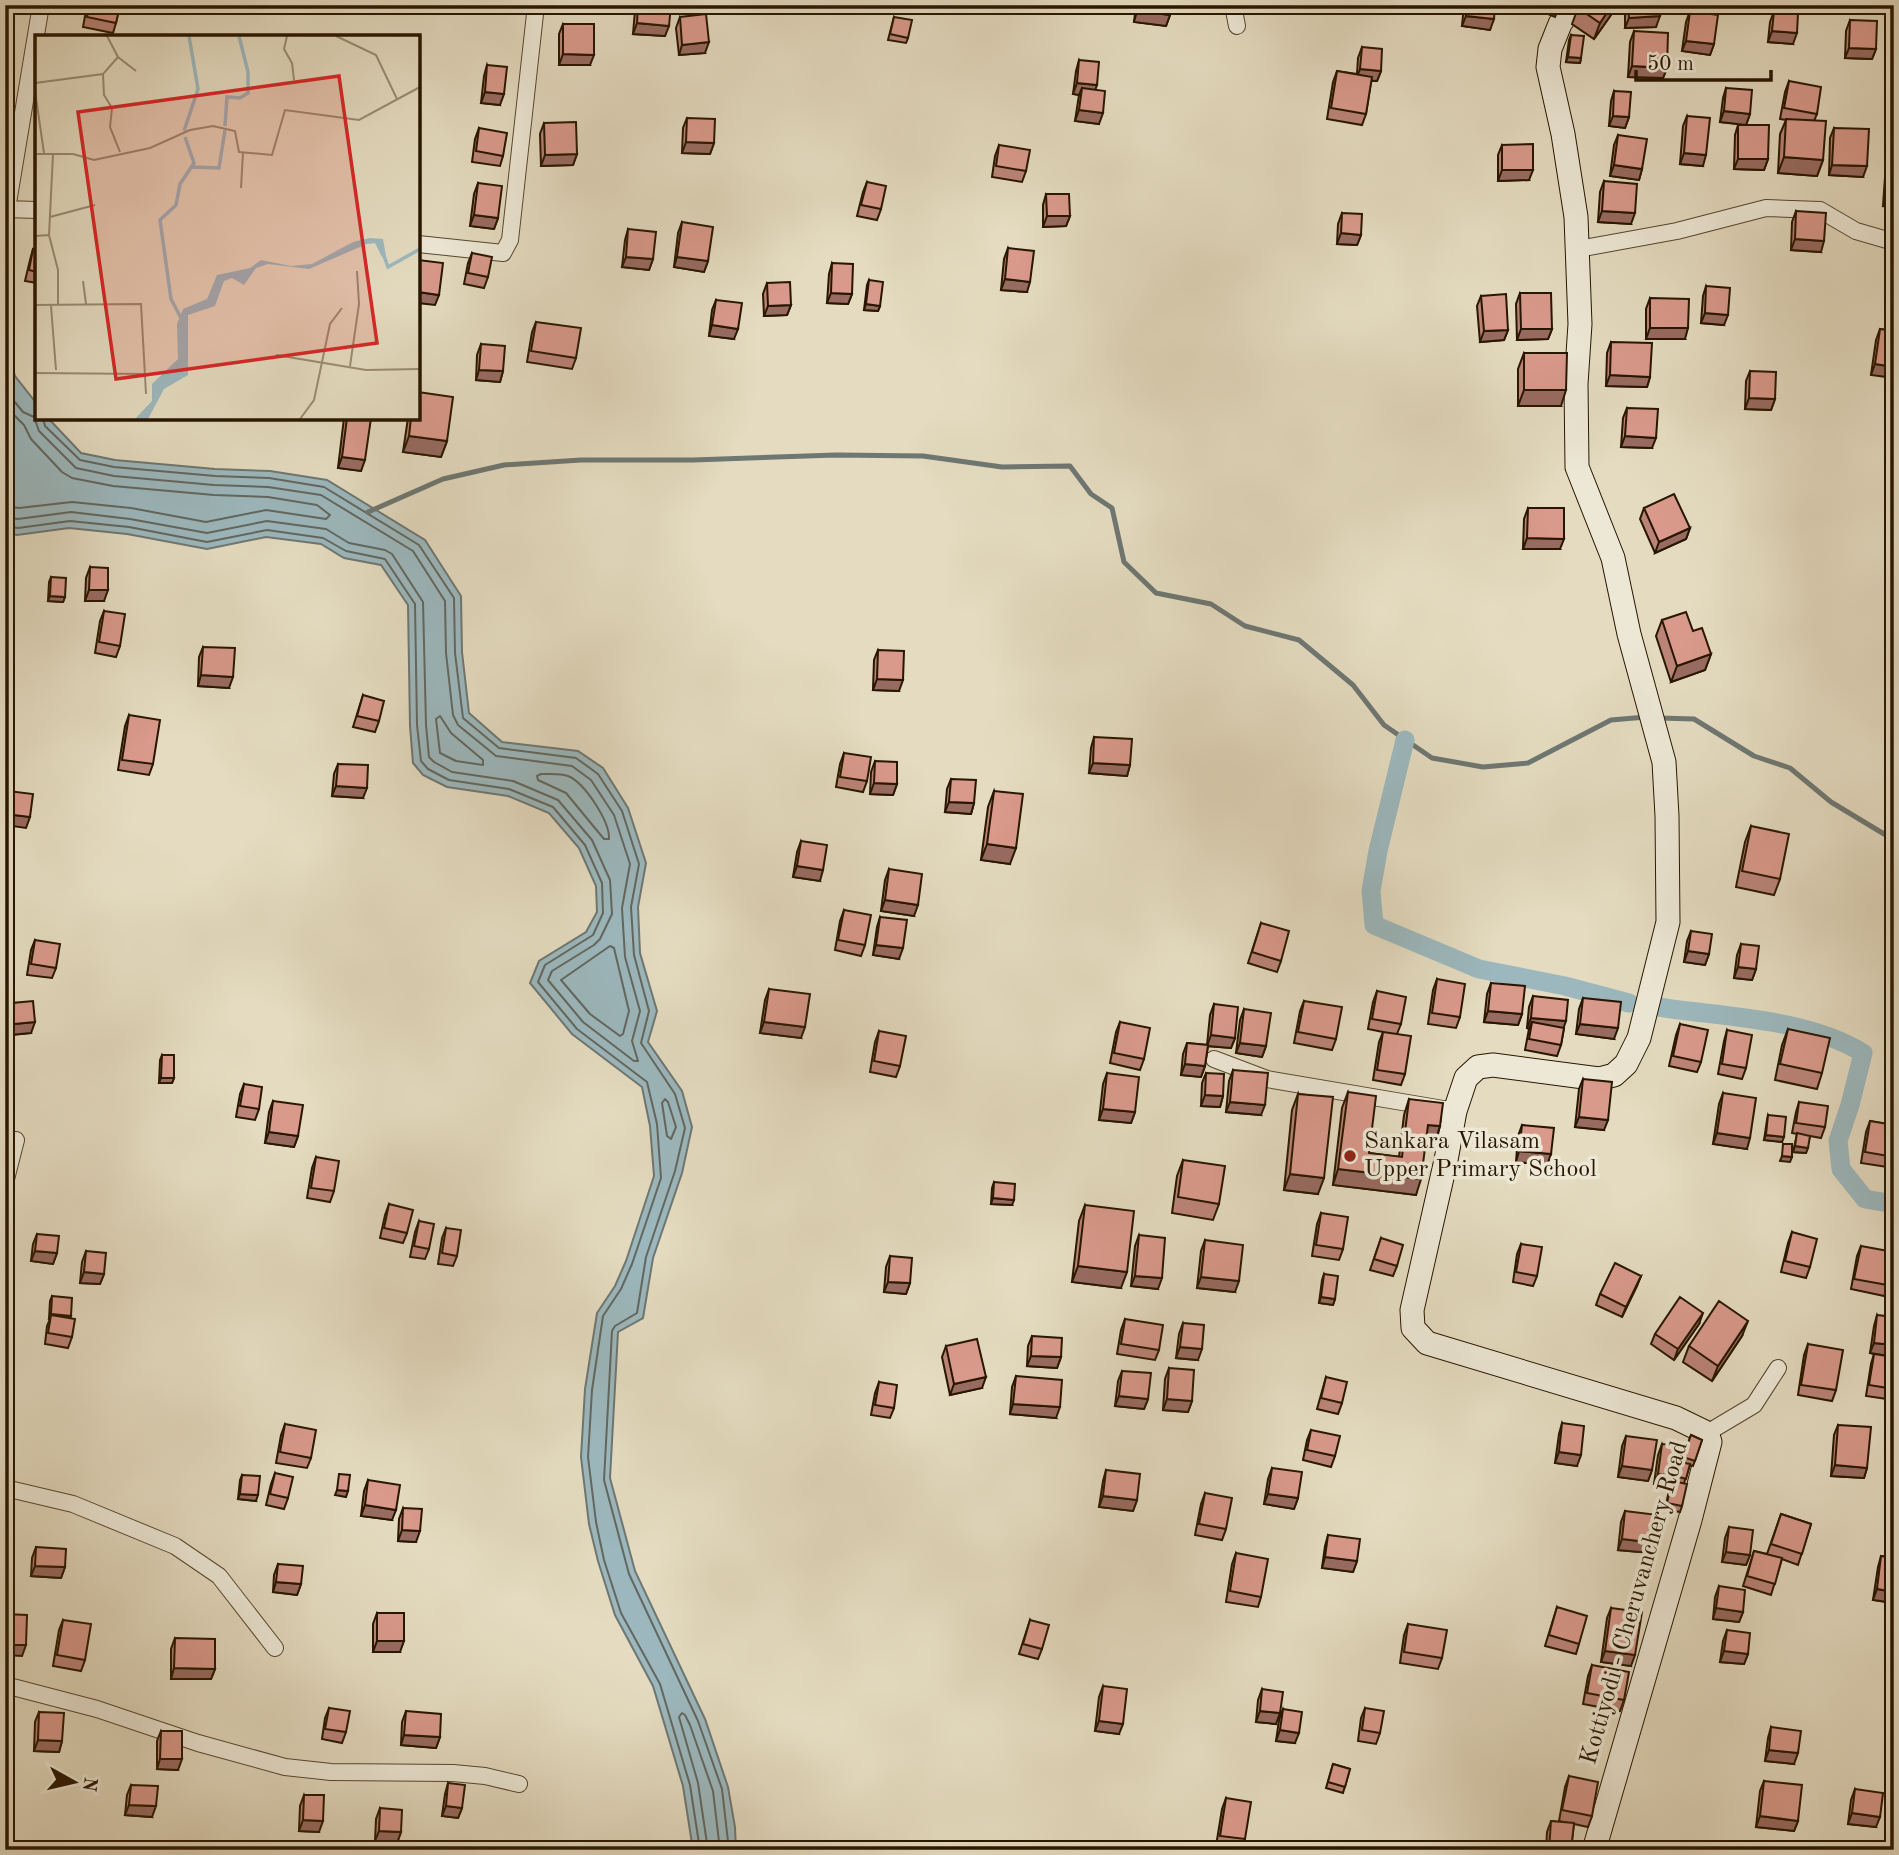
<svg xmlns="http://www.w3.org/2000/svg" width="1899" height="1855" font-family="'Old Standard TT',serif">
<style>
.water{fill:#9cb8be;stroke:#6e7772;stroke-width:2}
.lines{fill:none;stroke-linecap:round;stroke-linejoin:round}
.shore{stroke:#62675f;stroke-width:2}
.stream{stroke:#6e7772;stroke-width:5}
.canal{stroke:#9cb8be;stroke-width:19}
.street-casing{stroke:#574730;stroke-width:18}
.secondary-casing{stroke:#281600;stroke-width:25}
.street{stroke:#ede8d6;stroke-width:16}
.secondary{stroke:#ede8d6;stroke-width:23}
.wall{fill:#bb8478;stroke:#281600;stroke-width:2}
.shaded-wall{fill:#986b61;stroke:#281600;stroke-width:2}
.building{fill:#d9998b;stroke:#281600;stroke-width:2}
.poi-dot{fill:#8f2418;stroke:#ede8d6;stroke-width:2.5}
.labels{text-anchor:middle;dominant-baseline:central;stroke-width:7;stroke-linejoin:round;paint-order:stroke}
.poi-label{font-size:24px;fill:#281600;stroke:#ede8d6;text-anchor:start}
.street-label{font-size:24px;fill:#281600;stroke:#ede8d6}
.inset-river{fill:none;stroke:#9cb8be;stroke-width:3.5}
.inset-road{fill:none;stroke:#998c73;stroke-width:2}
.view{fill:#d62828;fill-opacity:0.15;stroke:#d62828;stroke-width:3.5}
.inset-edge{fill:none;stroke:#281600;stroke-width:3.5}
</style>
<rect width="100%" height="100%" fill="#e4dbc0"/>
<filter id="stains"><feTurbulence type="fractalNoise" baseFrequency=".00286" numOctaves="4"/><feColorMatrix values="0 0 0 0 .2 0 0 0 0 .09 0 0 0 0 .02 0 0 0 .5 -.17"/></filter>
<radialGradient id="worn" r=".72"><stop offset=".6" stop-color="#630" stop-opacity="0"/><stop offset="1" stop-color="#630" stop-opacity=".3"/></radialGradient>
<path class="water" d="M5,341L15,376L37,404V418H48L81,453L115,460L215,469L270,471L327,480L425,540L461,596L462,652L469,713L502,742L578,751L603,768L628,808L646,863L638,907L640,953L657,1011L648,1042L682,1091L692,1127L682,1173L653,1258L643,1318L618,1332L610,1478L635,1571L705,1719L728,1787L735,1827L736,1850H693L683,1786L653,1686L615,1615L598,1561L589,1524L581,1457L585,1389L597,1313L615,1286L626,1261L654,1176L650,1126L642,1087L572,1034L530,983L539,961L586,932L597,912L596,886L579,848L549,813L508,796L447,787L423,775L413,763L410,726L408,605L381,565L344,558L321,544L266,537L207,549L127,534L69,528L17,535L5,532Z"/>
<g class="lines">
<path class="shore" d="M5,390L23,412L34,417L39,431L76,468L114,476L214,485L268,487L321,495L413,551L445,601L446,653L453,715L458,725L496,756L572,766L591,780L614,815L630,864L622,908L625,957L640,1011L632,1041L638,1061H634L583,1022L548,980L552,971L594,945L600,939L612,914L610,880L592,840L558,800L513,781L452,772L434,762L429,757L426,725L423,602L392,554L385,550L349,543L326,529L267,521L207,533L130,519L71,512L18,519L5,517
M5,406L24,425L31,439L62,472L72,478L113,486L214,495L268,497L317,505L330,515L326,519L266,510L206,522L131,508L72,502L19,508L5,506
M43,418L45,426L80,460L114,467L215,476L269,478L324,487L419,545L454,598L455,653L463,718L499,748L576,758L598,774L622,811L639,864L631,907L634,955L649,1011L641,1043L675,1094L685,1128L675,1171L646,1257L637,1313L615,1326L612,1331L604,1480L629,1574L698,1721L722,1789L729,1850
M5,526L18,528L70,521L129,527L207,542L267,530L323,538L346,551L385,559L415,604L417,725L421,761L428,769L449,780L509,789L553,807L585,845L602,883L603,913L593,935L545,965L538,982L577,1029L647,1082L657,1124L661,1178L632,1264L621,1289L603,1316L592,1390L588,1457L596,1522L604,1560L621,1613L660,1684L690,1785L700,1850
M440,716L451,733L483,760V765L456,761L440,753L436,719Z
M541,774C549,774 561,773 568,776C585,783 610,822 609,839H604L566,793L538,780L537,776Z
M610,946L614,948L629,1011L623,1034L620,1036L590,1014L561,980Z
M665,1099L668,1102L676,1127L671,1139L667,1136L662,1103Z
M708,1850L698,1783L679,1717L682,1713L685,1715L690,1725L713,1791L720,1850"/>
<path class="stream" d="M368,512L443,479L504,465L581,460H693L836,455L923,456L1002,467L1070,466L1091,494L1112,508L1124,562L1156,593L1211,604L1245,626L1299,640L1353,685L1384,725L1432,758L1483,767L1528,763L1611,720L1646,717
M1659,718L1694,719L1754,756L1790,768L1831,802L1894,840"/>
<path class="canal" d="M1405,740L1378,851L1371,891L1374,925L1479,969L1565,986L1629,1003
M1658,1007C1723,1017 1806,1018 1863,1053L1850,1105L1838,1141L1841,1169L1865,1199L1894,1204"/>
<g class="street-casing">
<path id="street" d="M1233,5L1237,26
M5,209L37,210
M7,209L41,5
M418,244L503,253L510,240L536,5
M1578,249L1677,231L1766,208L1820,210L1856,231L1894,242
M1214,1059L1267,1079L1455,1111
M5,1183L16,1140
M1707,1433L1754,1405L1778,1368
M5,1488L73,1504L175,1546L219,1576L275,1648
M5,1685L97,1709L198,1743L285,1767L331,1772L453,1773L485,1776L519,1784"/>
</g>
<g class="secondary-casing">
<path id="secondary" d="M1572,5L1560,24L1550,49L1548,67L1563,134L1576,217L1580,324L1576,384L1577,467L1613,558L1629,634L1664,762L1667,816L1668,922L1639,1038L1626,1064L1614,1075L1599,1079L1493,1065L1478,1067L1466,1078L1455,1111L1446,1160L1412,1310L1413,1328L1427,1343L1676,1418L1707,1433L1710,1442L1690,1520L1594,1850"/>
</g>
<use href="#street" class="street"/>
<use href="#secondary" class="secondary"/>
</g>
<path class="wall" d="M87,5H120L116,23L113,33L83,27Z
M637,5H671L665,36L633,34L635,10Z
M1136,5H1171L1170,15L1166,26L1134,22Z
M1464,5H1495L1490,30L1462,26Z
M1529,5H1560L1555,17L1529,6Z
M1618,5L1594,39L1572,24L1578,8Z
M1625,5H1660L1656,27L1625,28Z
M1690,11L1714,44L1710,55L1682,51L1686,22Z
M1774,11L1793,44L1768,42L1770,22Z
M680,17L705,53L679,55L676,28Z
M894,17L908,38L906,43L888,40Z
M1850,20L1876,49L1872,59L1845,58L1846,31Z
M563,24L590,65H559V34Z
M1634,31L1667,68L1663,78L1628,77L1630,42Z
M1571,35L1581,58L1580,63L1566,62L1569,40Z
M1362,47L1381,71L1377,81H1371L1366,114L1362,125L1327,119L1333,82L1337,71L1357,74L1358,58Z
M1079,60L1095,89L1099,124L1075,121L1079,95L1073,94L1076,71Z
M487,65L500,105L481,103L484,76Z
M1789,81L1817,114L1814,121L1823,160L1817,176L1778,173L1780,134L1786,120L1780,119L1785,92Z
M1726,88L1750,114L1746,125L1720,122L1723,98Z
M1614,91L1629,117L1625,128L1609,126L1611,101Z
M1687,116L1703,166L1680,164L1683,126Z
M687,118L714,143L710,154L682,153L683,128Z
M544,123L577,154L573,165L541,166L540,134Z
M1738,125L1768,159L1764,170L1734,169L1735,135Z
M479,128L503,156L500,166L472,162L475,139Z
M1834,128L1863,177L1829,175L1830,138Z
M1618,135L1642,169L1639,180L1610,176L1614,145Z
M999,145L1026,171L1022,182L992,177L995,156Z
M1502,145L1529,180L1498,181V155Z
M1889,166L1894,167V207L1883,206L1885,177Z
M1604,181L1631,224L1598,222L1600,192Z
M867,182L881,209L877,220L857,216L863,192Z
M478,183L498,218L494,229L470,226L474,194Z
M1046,194L1070,216L1066,226L1043,227V205Z
M1796,211L1821,252L1791,250L1792,222Z
M1342,213L1361,235L1357,245L1337,244L1338,224Z
M682,222L708,261L704,272L674,267L678,233Z
M628,229L653,259L649,270L622,267L625,240Z
M1008,248L1027,292L1001,290L1004,259Z
M33,249L37,250V283L25,281L30,260Z
M472,253L488,277L484,288L464,284L468,263Z
M832,263L852,294L848,304L827,303L829,274Z
M869,280L880,306L878,311L864,310L867,285Z
M767,283L791,305L787,315L764,316L763,294Z
M1706,286L1724,325L1701,323L1703,296Z
M1520,293L1552,329L1548,339L1517,340L1516,304Z
M1481,296L1508,330L1504,340L1480,342L1477,306Z
M1650,298L1685,339H1646V309Z
M716,300L734,339L709,336L712,310Z
M536,322L576,358L572,369L527,362L532,332Z
M1880,329L1894,331L1871,375L1876,340Z
M1611,342L1650,377L1647,387L1606,386L1607,353Z
M481,344L503,371L500,382L476,380L477,355Z
M1524,353L1561,406H1518V369Z
M1750,371L1775,399L1771,410L1745,409L1746,381Z
M1627,408L1652,448L1621,447L1623,418Z
M344,418H371L361,471L338,468Z
M408,418H418L447,441L441,457L403,452Z
M1528,508L1560,549H1523L1524,519Z
M1644,508L1690,528L1686,539L1655,553L1640,519Z
M90,567L104,601H85L86,578Z
M51,577L65,597L63,602L48,601L49,582Z
M104,611L120,646L116,657L95,653L100,621Z
M1662,620L1693,631L1711,654L1705,670L1671,682L1656,636Z
M203,647L229,688L198,686L199,657Z
M878,650L899,691L873,690L874,660Z
M363,695L379,721L375,732L353,727Z
M129,715L153,764L149,775L118,770L125,726Z
M1094,737L1130,765L1127,776L1089,773L1091,748Z
M844,753L867,781L863,792L836,787L840,764Z
M875,761L897,784L893,795L870,794L871,772Z
M338,764L363,798L332,796L334,774Z
M951,779L974,803L971,814L945,812L947,789Z
M994,791L1010,864L981,860L988,807Z
M1751,826L1780,879L1774,895L1736,887L1745,842Z
M801,841L820,881L793,877L797,852Z
M889,869L914,916L881,911L885,880Z
M844,910L865,945L861,956L835,950L840,921Z
M880,917L899,959L873,955L877,927Z
M1261,923L1281,961L1277,972L1248,963Z
M1691,931L1709,954L1705,965L1684,962L1687,941Z
M35,940L56,968L52,978L27,975L31,950Z
M1741,944L1756,969L1752,980L1734,978L1737,955Z
M1437,979L1460,1017L1456,1028L1428,1024L1433,990Z
M1491,983L1522,1014L1518,1025L1484,1022L1487,994Z
M769,989L801,1038L760,1033L765,1000Z
M1377,991L1401,1024L1397,1034L1405,1074L1401,1085L1373,1080L1379,1042L1383,1032L1368,1029L1373,1002Z
M1533,996L1564,1028L1561,1045L1557,1056L1525,1050L1529,1029L1527,1028L1529,1007Z
M1583,998L1614,1039L1576,1034L1579,1009Z
M1304,1001L1336,1039L1332,1050L1294,1043L1300,1011Z
M12,1003L31,1033L10,1035L8,1013Z
M1214,1004L1235,1038L1231,1048L1208,1046L1205,1066L1201,1077L1181,1075L1183,1054L1187,1043L1207,1045L1210,1015Z
M1244,1009L1266,1046L1262,1057L1236,1053L1240,1020Z
M1120,1022L1144,1059L1140,1070L1110,1063L1116,1032Z
M1680,1024L1701,1062L1697,1072L1669,1066L1676,1035Z
M1788,1029L1822,1073L1817,1089L1775,1080L1782,1045Z
M1727,1030L1746,1068L1742,1079L1718,1074L1724,1041Z
M879,1031L900,1066L896,1077L870,1072L875,1042Z
M162,1055L174,1078L172,1083H159L160,1060Z
M1233,1070L1261,1115L1226,1112L1229,1081Z
M1107,1073L1135,1112L1131,1123L1099,1120L1103,1084Z
M1206,1073L1223,1096L1220,1107L1201,1106L1202,1083Z
M1583,1079L1604,1130L1575,1127L1579,1089Z
M244,1084L259,1109L255,1120L236,1117L240,1094Z
M1348,1092L1369,1153L1399,1157L1404,1115L1409,1099L1440,1126L1435,1142L1426,1141L1416,1195L1333,1185L1342,1108Z
M1723,1093L1747,1149L1713,1144L1719,1104Z
M1298,1094L1318,1194L1284,1190L1292,1110Z
M273,1101L298,1136L294,1147L265,1143L269,1112Z
M1799,1102L1825,1127L1821,1138L1810,1136L1806,1153L1793,1152L1797,1134L1792,1133L1796,1112Z
M1768,1115L1782,1142L1764,1140L1767,1120Z
M1870,1121L1894,1125V1168L1861,1163L1866,1132Z
M1522,1125L1551,1154L1547,1165L1516,1162L1518,1136Z
M316,1157L334,1191L330,1202L307,1198L312,1168Z
M1183,1160L1219,1204L1213,1220L1172,1213L1177,1176Z
M994,1182L1012,1205L991,1204L992,1188Z
M389,1204L407,1233L403,1243L380,1238L385,1215Z
M1085,1205L1121,1288L1072,1282L1079,1221Z
M1321,1213L1343,1249L1339,1260L1312,1256L1317,1224Z
M419,1221L429,1249L425,1259L410,1257L415,1232Z
M446,1228L457,1256L453,1266L438,1264L442,1238Z
M1792,1232L1810,1267L1806,1278L1781,1272L1788,1243Z
M37,1234L57,1253L53,1264L31,1261L33,1244Z
M1139,1235L1158,1289L1131,1286L1135,1246Z
M1381,1238L1397,1266L1393,1276L1370,1270Z
M1205,1240L1235,1292L1197,1288L1201,1251Z
M1521,1244L1537,1276L1533,1286L1513,1282L1517,1254Z
M1861,1246L1893,1286L1889,1297L1851,1289L1857,1256Z
M86,1251L104,1274L100,1284L80,1283L82,1262Z
M890,1256L910,1283L906,1294L884,1292L886,1267Z
M1324,1274L1335,1299L1333,1305L1319,1303L1322,1280Z
M1641,1276L1622,1317L1596,1305L1600,1294Z
M52,1296L71,1316L70,1318L72,1337L68,1348L45,1344L47,1326L50,1319H49L50,1301Z
M1877,1315L1894,1357V1400L1866,1396L1871,1364L1874,1354L1870,1353L1874,1326Z
M1125,1319L1159,1350L1155,1360L1117,1354L1121,1330Z
M1183,1323L1198,1360L1176,1358L1179,1334Z
M1699,1324L1674,1360L1651,1344L1655,1334Z
M1032,1336L1061,1357L1057,1368L1027,1366L1028,1346Z
M1742,1336L1712,1381L1683,1362L1689,1346Z
M1808,1344L1836,1390L1832,1401L1798,1395L1804,1355Z
M946,1346L982,1388L950,1395L942,1357Z
M1169,1368L1192,1401L1188,1412L1163,1410L1165,1379Z
M1122,1371L1148,1399L1144,1409L1115,1406L1118,1381Z
M1016,1376L1056,1418L1010,1414L1012,1387Z
M1326,1377L1342,1403L1338,1414L1317,1409Z
M879,1382L894,1408L890,1418L871,1415L875,1393Z
M1562,1423L1577,1466L1555,1463L1559,1434Z
M285,1424L311,1458L307,1468L276,1463L281,1435Z
M1838,1425L1867,1468L1864,1478L1831,1476L1834,1435Z
M1311,1430L1335,1456L1331,1467L1303,1460L1307,1440Z
M1691,1435L1702,1440L1693,1466L1690,1465L1684,1483L1682,1506L1680,1512L1665,1509L1670,1486L1654,1484L1658,1455L1662,1444L1674,1475L1672,1481H1674Z
M1626,1436L1652,1470L1648,1481L1618,1477L1622,1446Z
M1272,1468L1298,1498L1294,1509L1264,1504L1268,1479Z
M1106,1470L1137,1500L1133,1511L1099,1507L1103,1481Z
M275,1473L288,1498L284,1509L266,1505L271,1484Z
M242,1475L256,1501L238,1499L240,1480Z
M368,1480L392,1520L361,1516L364,1491Z
M1205,1493L1226,1529L1222,1540L1195,1535L1201,1504Z
M403,1508L416,1542L398,1541L399,1519Z
M1625,1511L1655,1543L1651,1553L1618,1550L1621,1522Z
M1781,1514L1811,1524L1798,1565L1782,1559L1771,1595L1743,1586L1754,1551L1767,1554Z
M1729,1527L1750,1555L1746,1565L1722,1562L1725,1538Z
M1328,1535L1357,1561L1353,1572L1322,1568L1325,1546Z
M36,1547L65,1567L61,1578L31,1576L32,1558Z
M1236,1553L1261,1597L1258,1607L1226,1602L1232,1564Z
M1881,1556L1894,1558V1603L1873,1600L1878,1567Z
M278,1564L301,1584L297,1595L273,1592L274,1575Z
M1719,1586L1743,1612L1739,1622L1713,1619L1715,1597Z
M1557,1607L1579,1644L1576,1654L1545,1646Z
M1611,1608L1631,1666L1601,1662L1607,1618Z
M377,1613L400,1652H373V1624Z
M63,1620L85,1660L81,1671L53,1666L59,1630Z
M1030,1620L1042,1649L1038,1659L1019,1654Z
M1408,1624L1442,1658L1438,1669L1400,1663L1404,1635Z
M1727,1630L1748,1654L1744,1664L1720,1662L1723,1641Z
M175,1638L215,1669L211,1679H171V1649Z
M1592,1665L1624,1700L1620,1711L1583,1704L1588,1676Z
M1103,1686L1119,1734L1095,1731L1099,1697Z
M1262,1689L1276,1724L1256,1722L1258,1700Z
M329,1708L346,1732L342,1743L322,1739L325,1718Z
M1365,1708L1380,1733L1376,1744L1358,1741L1361,1718Z
M1283,1709L1295,1743L1276,1741L1279,1720Z
M406,1711L440,1737L436,1748L401,1745L402,1722Z
M39,1712L62,1741L59,1752L34,1751L35,1722Z
M1771,1727L1794,1764L1765,1761L1768,1738Z
M161,1731L178,1770L157,1769V1741Z
M1333,1764L1350,1769L1343,1793L1326,1788Z
M1569,1776L1592,1816L1588,1827L1574,1824L1571,1850H1546L1547,1832L1551,1821L1568,1823L1559,1821L1565,1787Z
M1764,1781L1798,1821L1794,1831L1756,1827L1760,1791Z
M448,1783L462,1808L458,1818L442,1816L445,1794Z
M131,1785L152,1817L125,1815L127,1795Z
M1855,1789L1876,1827L1848,1824L1851,1800Z
M304,1795L319,1832L299,1831L300,1806Z
M1226,1798L1245,1839L1241,1850L1216,1846L1222,1809Z
M380,1808L401,1832L397,1843L375,1841L376,1819Z"/>
<path class="shaded-wall" d="M1612,5H1618L1594,39L1600,23Z
M1137,11L1170,15L1166,26L1134,22Z
M1466,16L1494,19L1490,30L1462,26Z
M1660,16L1656,27L1625,28L1629,18Z
M637,23L669,26L665,36L633,34Z
M1772,31L1797,33L1793,44L1768,42Z
M1686,41L1714,44L1710,55L1682,51Z
M709,42L705,53L679,55L682,45Z
M1849,48L1876,49L1872,59L1845,58Z
M563,54L594,55L590,65H559Z
M1568,57L1581,58L1580,63L1566,62Z
M1632,66L1667,68L1663,78L1628,77Z
M1360,69L1381,71L1377,81L1356,80Z
M1077,83L1097,85L1093,96L1082,88L1079,95L1073,94Z
M485,92L504,94L500,105L481,103Z
M1079,110L1103,113L1099,124L1075,121Z
M1724,111L1750,114L1746,125L1720,122Z
M1613,116L1629,117L1625,128L1609,126Z
M686,142L714,143L710,154L682,153Z
M1684,153L1706,155L1703,166L1680,164Z
M577,154L573,165L541,166L545,155Z
M1784,157L1823,160L1817,176L1778,173Z
M1738,159H1768L1764,170L1734,169Z
M1614,165L1642,169L1639,180L1610,176Z
M1832,165L1867,166L1863,177L1829,175Z
M1502,170H1533L1529,180L1498,181Z
M1887,195L1894,196V207L1883,206Z
M1602,211L1635,213L1631,224L1598,222Z
M474,215L498,218L494,229L470,226Z
M1047,216H1070L1066,226L1043,227Z
M1341,233L1361,235L1357,245L1337,244Z
M1795,239L1824,241L1821,252L1791,250Z
M626,257L653,259L649,270L622,267Z
M677,257L708,261L704,272L674,267Z
M1005,279L1030,282L1027,292L1001,290Z
M418,292L439,295L435,305L418,303Z
M831,293L852,294L848,304L827,303Z
M866,304L880,306L878,311L864,310Z
M791,305L787,315L764,316L768,306Z
M1705,313L1728,315L1724,325L1701,323Z
M712,325L738,329L734,339L709,336Z
M1650,328H1688L1685,339H1646Z
M1521,329H1552L1548,339L1517,340Z
M1508,330L1504,340L1480,342L1484,331Z
M1875,364L1894,367V378L1871,375Z
M479,370L503,371L500,382L476,380Z
M1610,375L1650,377L1647,387L1606,386Z
M1524,390H1566L1561,406H1518Z
M1749,398L1775,399L1771,410L1745,409Z
M409,436L447,441L441,457L403,452Z
M1625,436L1656,438L1652,448L1621,447Z
M342,457L365,460L361,471L338,468Z
M1690,528L1686,539L1655,553L1659,542Z
M1527,538L1564,539L1560,549H1523Z
M89,590H108L104,601H85Z
M50,596L65,597L63,602L48,601Z
M1711,654L1705,670L1671,682L1677,666Z
M201,675L233,677L229,688L198,686Z
M877,679L903,680L899,691L873,690Z
M1093,763L1130,765L1127,776L1089,773Z
M874,783L897,784L893,795L870,794Z
M336,786L367,788L363,798L332,796Z
M949,802L974,803L971,814L945,812Z
M5,814L30,817L26,828L5,825Z
M987,844L1016,848L1010,864L981,860Z
M797,866L823,870L820,881L793,877Z
M885,900L918,905L914,916L881,911Z
M876,945L903,948L899,959L873,955Z
M1688,951L1709,954L1705,965L1684,962Z
M1738,967L1756,969L1752,980L1734,978Z
M1488,1011L1522,1014L1518,1025L1484,1022Z
M1531,1018L1566,1021L1562,1032L1532,1022L1529,1029L1527,1028Z
M35,1022L31,1033L10,1035L14,1024Z
M764,1022L805,1027L801,1038L760,1033Z
M1580,1024L1618,1028L1614,1039L1576,1034Z
M1211,1035L1235,1038L1231,1048L1207,1046Z
M1240,1043L1266,1046L1262,1057L1236,1053Z
M1185,1064L1205,1066L1201,1077L1181,1075Z
M161,1078H174L172,1083H159Z
M1205,1095L1223,1096L1220,1107L1201,1106Z
M1230,1102L1265,1105L1261,1115L1226,1112Z
M1103,1109L1135,1112L1131,1123L1099,1120Z
M1579,1117L1608,1120L1604,1130L1575,1127Z
M1428,1125L1440,1126L1435,1142L1422,1141Z
M269,1132L298,1136L294,1147L265,1143Z
M1717,1133L1750,1138L1747,1149L1713,1144Z
M1766,1135L1784,1137L1782,1142L1764,1140Z
M1795,1146L1808,1148L1806,1153L1793,1152Z
M1519,1151L1551,1154L1547,1165L1516,1162Z
M1782,1156L1792,1157L1790,1162L1780,1161Z
M1338,1169L1421,1179L1416,1195L1333,1185Z
M1290,1174L1324,1178L1318,1194L1284,1190Z
M993,1198L1014,1200L1012,1205L991,1204Z
M35,1251L57,1253L53,1264L31,1261Z
M1078,1266L1127,1272L1121,1288L1072,1282Z
M84,1272L104,1274L100,1284L80,1283Z
M1135,1276L1162,1278L1158,1289L1131,1286Z
M1641,1276L1637,1286L1622,1317L1626,1307Z
M1201,1277L1239,1281L1235,1292L1197,1288Z
M888,1282L910,1283L906,1294L884,1292Z
M1321,1297L1335,1299L1333,1305L1319,1303Z
M1703,1313L1699,1324L1674,1360L1678,1349Z
M51,1314L71,1316L69,1321L51,1315L50,1319H49Z
M1748,1321L1742,1336L1712,1381L1718,1366Z
M1874,1343L1894,1345V1357L1870,1353Z
M1180,1347L1202,1349L1198,1360L1176,1358Z
M1031,1356L1061,1357L1057,1368L1027,1366Z
M986,1377L982,1388L950,1395L954,1384Z
M1119,1396L1148,1399L1144,1409L1115,1406Z
M1167,1399L1192,1401L1188,1412L1163,1410Z
M1013,1404L1060,1407L1056,1418L1010,1414Z
M1559,1452L1581,1455L1577,1466L1555,1463Z
M1835,1465L1867,1468L1864,1478L1831,1476Z
M1622,1466L1652,1470L1648,1481L1618,1477Z
M1658,1474L1674,1475L1670,1486L1654,1484Z
M337,1490L348,1491L346,1497L335,1495Z
M240,1494L258,1495L256,1501L238,1499Z
M1268,1494L1298,1498L1294,1509L1264,1504Z
M1103,1496L1137,1500L1133,1511L1099,1507Z
M365,1505L396,1510L392,1520L361,1516Z
M402,1530L420,1531L416,1542L398,1541Z
M1622,1539L1655,1543L1651,1553L1618,1550Z
M1726,1552L1750,1555L1746,1565L1722,1562Z
M1325,1557L1357,1561L1353,1572L1322,1568Z
M35,1566L65,1567L61,1578L31,1576Z
M276,1582L301,1584L297,1595L273,1592Z
M1877,1589L1894,1592V1603L1873,1600Z
M1716,1608L1743,1612L1739,1622L1713,1619Z
M377,1641H404L400,1652H373Z
M5,1645H26L22,1656L5,1655Z
M1605,1651L1635,1655L1631,1666L1601,1662Z
M1724,1651L1748,1654L1744,1664L1720,1662Z
M174,1668L215,1669L211,1679H171Z
M1260,1711L1280,1713L1276,1724L1256,1722Z
M1099,1721L1123,1724L1119,1734L1095,1731Z
M1280,1730L1299,1733L1295,1743L1276,1741Z
M404,1735L440,1737L436,1748L401,1745Z
M38,1740L62,1741L59,1752L34,1751Z
M1769,1750L1798,1753L1794,1764L1765,1761Z
M160,1759H182L178,1770L157,1769Z
M129,1805L156,1806L152,1817L125,1815Z
M446,1806L462,1808L458,1818L442,1816Z
M1852,1813L1880,1817L1876,1827L1848,1824Z
M1760,1816L1798,1821L1794,1831L1756,1827Z
M303,1820L323,1821L319,1832L299,1831Z
M379,1831L401,1832L397,1843L375,1841Z"/>
<path class="building" d="M89,5H120L116,23L87,17Z
M638,5H671L669,26L637,23Z
M1138,5H1171L1170,15L1137,11Z
M1467,5H1495L1494,19L1466,16Z
M1580,5H1612L1600,23L1578,8Z
M1628,5H1660V16L1629,18Z
M1690,11L1718,15L1714,44L1686,41Z
M1774,11L1798,13L1797,33L1772,31Z
M706,14L709,42L682,45L680,17Z
M894,17L912,20L908,38L890,34Z
M1850,20L1877,21L1876,49L1849,48Z
M563,24H594V55L563,54Z
M1634,31L1668,33L1667,68L1632,66Z
M1571,35L1584,36L1581,58L1568,57Z
M1362,47L1382,49L1381,71L1360,69Z
M1079,60L1099,62L1097,85L1077,83Z
M487,65L507,67L504,94L485,92Z
M5,71H10L7,104L5,103Z
M1337,71L1372,77L1366,114L1331,108Z
M1789,81L1821,87L1817,114L1784,108Z
M1082,88L1105,91L1103,113L1079,110Z
M1726,88L1752,90L1750,114L1724,111Z
M1614,91L1631,92L1629,117L1613,116Z
M1687,116L1710,118L1706,155L1684,153Z
M687,118L715,119L714,143L686,142Z
M1786,119L1826,121L1823,160L1784,157Z
M576,122L577,154L545,155L544,123Z
M1738,125H1769L1768,159H1738Z
M479,128L507,133L503,156L476,151Z
M1834,128L1869,129L1867,166L1832,165Z
M1618,135L1647,139L1642,169L1614,165Z
M1533,144V170H1502V145Z
M999,145L1030,150L1026,171L996,166Z
M1889,166L1894,167V196L1887,195Z
M1604,181L1637,184L1635,213L1602,211Z
M867,182L886,186L881,209L861,205Z
M478,183L502,186L498,218L474,215Z
M1046,194H1069L1070,216H1047Z
M1796,211L1826,213L1824,241L1795,239Z
M1342,213L1362,214L1361,235L1341,233Z
M682,222L713,227L708,261L677,257Z
M628,229L656,232L653,259L626,257Z
M1008,248L1034,251L1030,282L1005,279Z
M33,249L37,250V272L29,270Z
M472,253L492,257L488,277L468,273Z
M418,260L443,263L439,295L418,292Z
M832,263L853,264L852,294L831,293Z
M869,280L883,282L880,306L866,304Z
M790,282L791,305L768,306L767,283Z
M1706,286L1730,288L1728,315L1705,313Z
M1520,293H1551L1552,329H1521Z
M1506,294L1508,330L1484,331L1481,296Z
M1650,298L1689,299L1688,328H1650Z
M716,300L742,303L738,329L712,325Z
M536,322L581,328L576,358L531,351Z
M1880,329L1894,331V367L1875,364Z
M1611,342L1652,343L1650,377L1610,375Z
M481,344L505,346L503,371L479,370Z
M1524,353H1567L1566,390H1524Z
M1750,371L1776,372L1775,399L1749,398Z
M418,392L453,397L447,441L409,436L411,418H418Z
M1627,408L1658,409L1656,438L1625,436Z
M347,418H371L365,460L342,457Z
M1674,494L1690,528L1659,542L1644,508Z
M1528,508H1564V539L1527,538Z
M90,567L108,568V590H89Z
M51,577L66,578L65,597L50,596Z
M104,611L125,614L120,646L99,642Z
M1686,612L1693,631L1702,628L1711,654L1677,666L1662,620Z
M203,647L235,648L233,677L201,675Z
M878,650L904,651L903,680L877,679Z
M363,695L384,701L379,721L357,716Z
M129,715L160,720L153,764L122,760Z
M1094,737L1132,739L1130,765L1093,763Z
M844,753L871,757L867,781L840,777Z
M875,761L897,762V784L874,783Z
M338,764L368,765L367,788L336,786Z
M951,779L976,780L974,803L949,802Z
M8,791L33,794L30,817L5,814Z
M994,791L1023,794L1016,848L987,844Z
M1751,826L1789,834L1780,879L1742,871Z
M801,841L827,845L823,870L797,866Z
M889,869L922,874L918,905L885,900Z
M844,910L871,915L865,945L838,940Z
M880,917L907,920L903,948L876,945Z
M1261,923L1289,931L1281,961L1252,952Z
M1691,931L1712,934L1709,954L1688,951Z
M35,940L60,944L56,968L31,964Z
M1741,944L1759,946L1756,969L1738,967Z
M1437,979L1465,984L1460,1017L1432,1013Z
M1491,983L1525,986L1522,1014L1488,1011Z
M769,989L810,994L805,1027L764,1022Z
M1377,991L1406,997L1401,1024L1372,1019Z
M1533,996L1568,1000L1566,1021L1531,1018Z
M1583,998L1621,1002L1618,1028L1580,1024Z
M33,1001L35,1022L14,1024L12,1003Z
M1304,1001L1342,1007L1336,1039L1298,1032Z
M1214,1004L1238,1007L1235,1038L1211,1035Z
M1244,1009L1271,1013L1266,1046L1240,1043Z
M1120,1022L1150,1028L1144,1059L1114,1053Z
M1532,1022L1564,1028L1561,1045L1529,1039Z
M1680,1024L1708,1030L1701,1062L1673,1056Z
M1788,1029L1830,1038L1822,1073L1780,1064Z
M1727,1030L1752,1035L1746,1068L1722,1064Z
M879,1031L906,1036L900,1066L874,1061Z
M1383,1032L1411,1036L1405,1074L1377,1070Z
M1187,1043L1208,1045L1205,1066L1185,1064Z
M162,1055H174V1078H161Z
M1233,1070L1268,1073L1265,1105L1230,1102Z
M1107,1073L1139,1077L1135,1112L1103,1109Z
M1206,1073L1224,1074L1223,1096L1205,1095Z
M1583,1079L1612,1082L1608,1120L1579,1117Z
M244,1084L262,1087L259,1109L240,1106Z
M1348,1092L1376,1096L1369,1153L1402,1157L1409,1099L1443,1103L1440,1126L1428,1125L1421,1179L1338,1169Z
M1723,1093L1756,1098L1750,1138L1717,1133Z
M1298,1094L1333,1097L1324,1178L1290,1174Z
M273,1101L303,1105L298,1136L269,1132Z
M1799,1102L1828,1106L1825,1127L1796,1123Z
M1768,1115L1786,1117L1784,1137L1766,1135Z
M1870,1121L1894,1125V1157L1865,1152Z
M1522,1125L1554,1128L1551,1154L1519,1151Z
M1797,1133L1810,1136L1808,1148L1795,1146Z
M1783,1144H1792V1157L1782,1156Z
M316,1157L339,1161L334,1191L311,1188Z
M1183,1160L1225,1166L1219,1204L1178,1197Z
M994,1182L1015,1184L1014,1200L993,1198Z
M389,1204L413,1210L407,1233L384,1228Z
M1085,1205L1134,1211L1127,1272L1078,1266Z
M1321,1213L1348,1217L1343,1249L1316,1245Z
M419,1221L434,1224L429,1249L414,1246Z
M446,1228L461,1230L457,1256L442,1253Z
M1792,1232L1817,1239L1810,1267L1785,1261Z
M37,1234L59,1236L57,1253L35,1251Z
M1139,1235L1165,1238L1162,1278L1135,1276Z
M1381,1238L1403,1245L1397,1266L1374,1259Z
M1205,1240L1243,1245L1239,1281L1201,1277Z
M1521,1244L1542,1247L1537,1276L1516,1272Z
M1861,1246L1894,1252L1893,1286L1854,1279Z
M86,1251L106,1253L104,1274L84,1272Z
M890,1256L912,1258L910,1283L888,1282Z
M1615,1263L1641,1276L1626,1307L1600,1294Z
M1324,1274L1338,1276L1335,1299L1321,1297Z
M52,1296L72,1298L71,1316L51,1314Z
M1680,1297L1703,1313L1678,1349L1655,1334Z
M1719,1301L1748,1321L1718,1366L1689,1346Z
M51,1315L75,1319L72,1337L48,1333Z
M1877,1315L1894,1317V1345L1874,1343Z
M1125,1319L1163,1325L1159,1350L1121,1344Z
M1183,1323L1204,1325L1202,1349L1180,1347Z
M1032,1336L1062,1338L1061,1357L1031,1356Z
M977,1339L986,1377L954,1384L946,1346Z
M1808,1344L1843,1350L1836,1390L1801,1385Z
M1874,1354L1894,1357V1389L1869,1385Z
M1169,1368L1194,1370L1192,1401L1167,1399Z
M1122,1371L1151,1373L1148,1399L1119,1396Z
M1016,1376L1062,1380L1060,1407L1013,1404Z
M1326,1377L1347,1382L1342,1403L1321,1398Z
M879,1382L897,1385L894,1408L875,1405Z
M1562,1423L1584,1426L1581,1455L1559,1452Z
M285,1424L316,1430L311,1458L280,1452Z
M1838,1425L1871,1427L1867,1468L1835,1465Z
M1311,1430L1340,1436L1335,1456L1307,1450Z
M1691,1435L1702,1440L1695,1461L1683,1457Z
M1626,1436L1657,1440L1652,1470L1622,1466Z
M1662,1444L1678,1446L1674,1475L1658,1474Z
M1680,1462L1690,1464L1686,1479L1676,1476Z
M1272,1468L1302,1472L1298,1498L1268,1494Z
M1106,1470L1140,1474L1137,1500L1103,1496Z
M275,1473L293,1477L288,1498L270,1494Z
M339,1474L350,1475L348,1491L337,1490Z
M242,1475L260,1476L258,1495L240,1494Z
M368,1480L400,1485L396,1510L365,1505Z
M1672,1481L1687,1484L1682,1506L1667,1503Z
M1205,1493L1232,1498L1226,1529L1199,1524Z
M403,1508L422,1509L420,1531L402,1530Z
M1625,1511L1658,1515L1655,1543L1622,1539Z
M1781,1514L1811,1524L1802,1554L1771,1544Z
M1729,1527L1753,1530L1750,1555L1726,1552Z
M1328,1535L1360,1539L1357,1561L1325,1557Z
M36,1547L66,1549L65,1567L35,1566Z
M1754,1551L1782,1558L1775,1584L1747,1576Z
M1236,1553L1268,1559L1261,1597L1230,1591Z
M1881,1556L1894,1558V1592L1877,1589Z
M278,1564L303,1566L301,1584L276,1582Z
M1719,1586L1745,1590L1743,1612L1716,1608Z
M1557,1607L1587,1616L1579,1644L1549,1635Z
M1611,1608L1642,1612L1635,1655L1605,1651Z
M377,1613H404V1641H377Z
M5,1614L27,1615L26,1645H5Z
M63,1620L91,1624L85,1660L57,1655Z
M1030,1620L1049,1625L1042,1649L1023,1644Z
M1408,1624L1447,1630L1442,1658L1404,1652Z
M1727,1630L1750,1633L1748,1654L1724,1651Z
M175,1638L215,1639V1669L174,1668Z
M1592,1665L1629,1672L1624,1700L1587,1693Z
M1103,1686L1127,1689L1123,1724L1099,1721Z
M1262,1689L1283,1692L1280,1713L1260,1711Z
M329,1708L350,1711L346,1732L325,1729Z
M1365,1708L1384,1711L1380,1733L1362,1730Z
M1283,1709L1302,1712L1299,1733L1280,1730Z
M406,1711L441,1714L440,1737L404,1735Z
M39,1712L64,1713L62,1741L38,1740Z
M1771,1727L1801,1731L1798,1753L1769,1750Z
M161,1731H182V1759H160Z
M1333,1764L1350,1769L1345,1787L1328,1782Z
M1569,1776L1598,1782L1592,1816L1562,1810Z
M1764,1781L1802,1785L1798,1821L1760,1816Z
M448,1783L465,1785L462,1808L446,1806Z
M131,1785L158,1786L156,1806L129,1805Z
M1855,1789L1883,1793L1880,1817L1852,1813Z
M304,1795H324L323,1821L303,1820Z
M1226,1798L1251,1802L1245,1839L1220,1836Z
M380,1808L402,1810L401,1832L379,1831Z
M1551,1821L1574,1823L1571,1850H1549Z
M223,1841H234V1850H223Z
M395,1844H421V1850H395Z
M111,1847L137,1850H111Z"/>
<circle class="poi-dot" cx="1350" cy="1156" r="7"/>
<g class="labels">
<g class="poi-label">
<text x="1364" y="1142">Sankara Vilasam<tspan x="1364" dy="28">Upper Primary School</tspan></text>
</g>
<g class="street-label">
<text transform="translate(1635 1603) rotate(-74)">Kottiyodi - Cheruvanchery Road</text>
</g>
</g>
<g transform="translate(35 35)">
<rect width="385" height="385" fill="#e4dbc0"/>
<path d="M335,203L348,204L351,221L347,222L340,208L332,209L274,234L233,229L221,233L209,250L197,243L189,246L180,271L153,280V340L129,354L113,384H100L117,366V349L143,324L142,289L148,274L172,264L182,240L215,233L226,225L256,231L277,229L318,207Z" fill="#9cb8be"/>
<path class="inset-river" d="M190,91L192,62L205,63L213,58V37L204,1M149,96L163,54L154,1M157,132L184,133L190,95M349,221L353,232L385,214M146,283L136,264L125,185L141,170L145,149L159,128L150,102"/>
<path class="inset-road" d="M72,1L83,22L101,36M252,1L249,14L257,28L259,45M301,1L341,20L362,64M83,22L68,39L69,60L77,73L75,92L85,117M0,48L68,39M0,56L9,118M0,119H38L59,125L115,113L155,95L178,91L200,96L204,117L237,120L250,75L324,85L385,52M206,153L208,118M15,182L60,170M14,200L23,235V269M0,201L14,200L18,119M48,246L51,269M0,270L106,269L111,359M16,271L21,335M241,320L331,335L385,334M315,331L324,269L322,236M0,338L110,339M265,384L279,365L295,289L307,273"/>
<path class="view" d="M304,41L342,308L81,344L43,77Z"/>
<rect width="385" height="385" class="inset-edge"/>
</g>
<rect width="1899" height="1855" fill="none" stroke="#e4dbc0" stroke-width="28"/>
<rect x="7" y="7" width="1885" height="1841" fill="none" stroke="#281600" stroke-width="3.5"/>
<rect x="14" y="14" width="1871" height="1827" fill="none" stroke="#281600" stroke-width="2"/>
<g transform="translate(74 1782) rotate(98)" stroke="#ede8d6" stroke-width="5" paint-order="stroke">
<path d="M0-5L12 26L0 18L-12 26Z" fill="#281600"/>
<text y="-10" font-size="19" font-weight="bold" text-anchor="middle" fill="#281600">N</text>
</g>
<path d="M1636 70v10h135v-10" fill="none" stroke="#281600" stroke-width="3.5"/>
<text x="1647" y="70" font-size="21" fill="#281600" stroke="#ede8d6" stroke-width="5" paint-order="stroke">50 m</text>
<rect width="100%" height="100%" filter="url(#stains)"/>
<rect width="100%" height="100%" fill="url(#worn)"/>
</svg>
